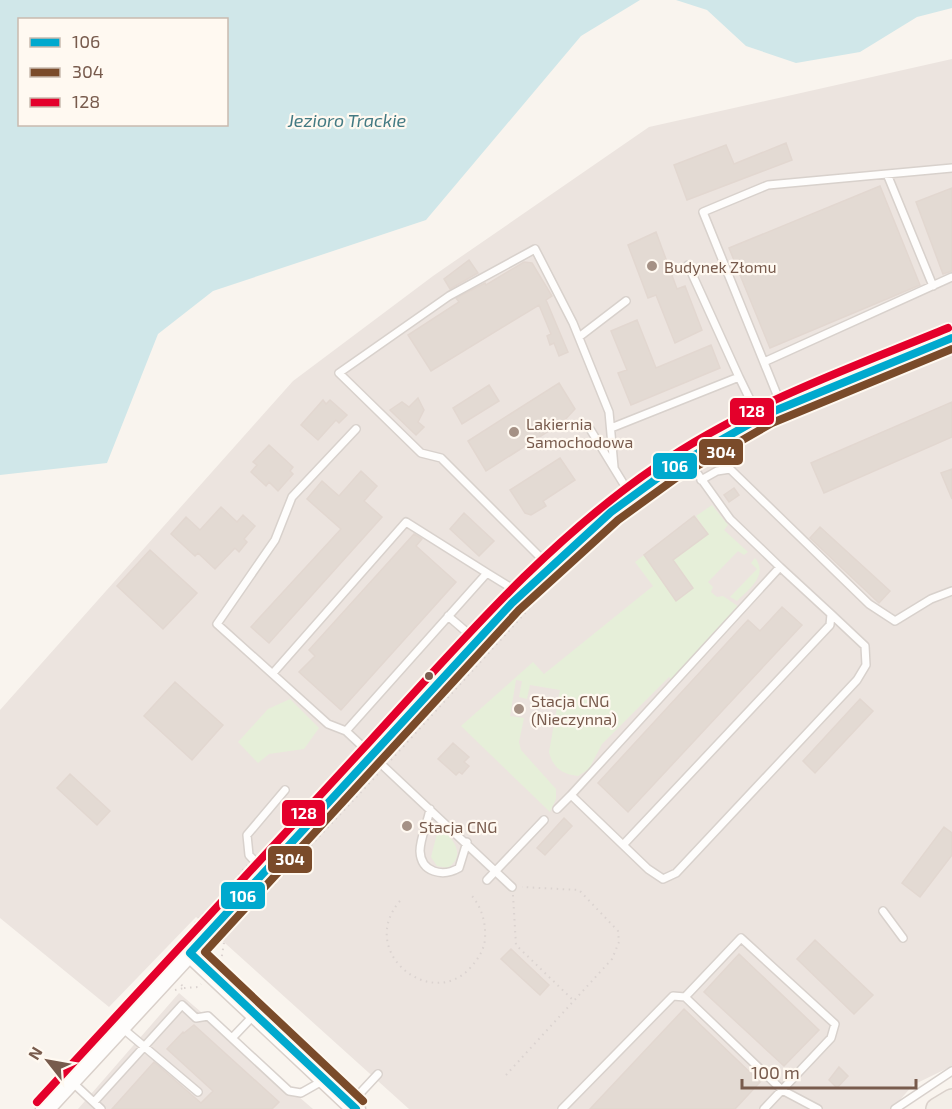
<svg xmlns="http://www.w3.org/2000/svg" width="952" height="1109" font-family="'Exo 2',sans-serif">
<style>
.industrial{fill:#ece4df}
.green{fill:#e6efd9}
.water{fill:#d0e7e9;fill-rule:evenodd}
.building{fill:#e3dad3;stroke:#e2d7d0;stroke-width:1.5}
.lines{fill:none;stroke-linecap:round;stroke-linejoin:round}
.lane-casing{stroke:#d8d1cc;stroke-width:10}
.secondary-casing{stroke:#d9d0ca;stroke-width:21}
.primary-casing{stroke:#dad1cb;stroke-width:24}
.path{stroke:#dbd3d0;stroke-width:2;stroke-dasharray:1.5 4.5;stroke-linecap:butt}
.lane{stroke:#fefdfc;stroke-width:7}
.secondary{stroke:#fefdfc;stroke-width:18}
.primary{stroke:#f3eee7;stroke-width:21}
.bus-1-casing{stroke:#fff9f1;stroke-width:12}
.bus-2-casing{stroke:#fff9f1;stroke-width:12}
.bus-3-casing{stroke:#fff9f1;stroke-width:12}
.bus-1{stroke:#00a9ce;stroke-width:8}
.bus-2{stroke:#7a4b2a;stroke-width:8}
.bus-3{stroke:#e4002b;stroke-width:8}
.poi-dot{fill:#a59185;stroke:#fff9f1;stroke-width:2}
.bus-dot{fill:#785b4d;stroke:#fff9f1;stroke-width:2}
.labels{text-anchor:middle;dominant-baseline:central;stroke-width:4.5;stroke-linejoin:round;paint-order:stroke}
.poi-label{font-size:16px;fill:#785b4d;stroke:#fff9f1;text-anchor:start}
.water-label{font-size:18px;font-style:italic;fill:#437a83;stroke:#fff9f1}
.line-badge{stroke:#fff9f1;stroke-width:2}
.badge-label{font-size:16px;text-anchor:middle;font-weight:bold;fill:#fff}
</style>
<rect width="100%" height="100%" fill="#f9f4ee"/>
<path class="industrial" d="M952,59V1066L913,1085L892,1109H409L196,917L109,1007L0,918V710L293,381L433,276L649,127Z
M179,993L313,1109H78Z"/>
<path class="green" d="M712,505L728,525L724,530L748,552L744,555L738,551L708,582L713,587L711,592L717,597L723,596L739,607L672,680L669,677L602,744L589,769L578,776C562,774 553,768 549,752L560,690L530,685L527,699L519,697L522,681L516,680L510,716L524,718L519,742L521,750L556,789V799L550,812L461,726L533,662L544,674L653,586L635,562L644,555L676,600L693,588L671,558L708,534L696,516Z
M755,558C769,575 748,590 737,601L730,597L757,569L751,563Z
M290,699L319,728L304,749L269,754L258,763L238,742L268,709Z
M439,826C451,837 468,854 448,868L437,866L431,857Z"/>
<path class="water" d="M0,0H640L581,36L426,220L213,291L158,334L107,463L0,475ZM20,20H226V124H20Z
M676,0H952V8L917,17L860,52L796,63L746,46L707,10Z"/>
<path class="building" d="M786,143L792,160L687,200L674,165L726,145L734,164Z
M880,186L920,285L770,348L729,248Z
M952,188V271L943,274L916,202Z
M656,232L677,289L685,286L702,330L675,343L656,295L648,298L628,245Z
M469,260L478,273L450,289L444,279Z
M524,262L532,263L552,296L546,300L568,352L559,356L554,343L550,345L547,336L551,334L539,305L431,371L408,335L459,302L456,298L485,283L486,285Z
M637,320L656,368L711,345L720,368L631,405L618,373L627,370L611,331Z
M559,383L575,409L563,422L486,471L468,441Z
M489,385L499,401L462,424L453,408Z
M418,398L424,410L418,422L424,427L416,435L390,410L402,402L409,407Z
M323,400L326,404L330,400L347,415L339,423L336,420L318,440L301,425Z
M952,402V437L824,493L811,463Z
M269,445L293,467L290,471L293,474L278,491L269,482L266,486L251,472L257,465L253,462Z
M560,458L575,480L543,501L546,506L531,515L525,513L510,490Z
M952,469V499L941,473Z
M361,471L377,486L364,501L382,517L269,643L251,627L341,529L307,499L322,481L339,496Z
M734,488L739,495L729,502L724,495Z
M221,507L237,522L243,515L255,526L244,539L247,542L239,552L235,548L215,569L198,553L195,556L171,534L186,517L200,530Z
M464,513L494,541L479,556L450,529Z
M694,516L708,534L673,560L693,588L676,601L644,555Z
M820,527L890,591L879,603L810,538Z
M414,534L422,539L416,546L456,582L341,710L299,672L315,656L309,650Z
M150,550L197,593L163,629L117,586Z
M782,607L802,625L628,812L598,783L748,620L760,631Z
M175,682L223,725L192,760L144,716Z
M860,699L873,711L815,773L803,761Z
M453,743L469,757L464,762L469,766L462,774L459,772L456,775L438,759Z
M70,774L110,811L97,825L57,788Z
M564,818L572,826L545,855L537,848Z
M944,827L952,833V855L920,897L902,883Z
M815,940L873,995L854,1014L797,959Z
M511,949L549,985L540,995L501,959Z
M739,954L819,1030L784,1066L704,992Z
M684,1009L760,1082L735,1109H590Z
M194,1025L279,1102L272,1109H112L154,1062L201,1103L213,1091L167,1049L183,1032L184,1033Z
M839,1067L848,1076L837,1088L829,1080Z"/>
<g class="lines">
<g class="lane-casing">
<path id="lane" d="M887,174L933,286
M688,265L739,377
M579,337L626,301
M764,362L952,277
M782,407L703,212L768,185L952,168
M611,428L739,377L759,418
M356,429L292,497L275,540L217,624L328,724L346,731L512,887
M590,429L631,496
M687,459L730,519L780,567L571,795L623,845L830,625L831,614L780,567
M701,480L717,471L730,469L869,604L895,621L931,599L952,591
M549,566L441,458L421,453L339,373L449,296L535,249L573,323L609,412L614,467
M448,616L477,641
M274,672L406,522L487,573
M346,731L487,573L521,594
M430,809C428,822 420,838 420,851C421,873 443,877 459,868L467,842
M557,809L571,795
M623,845L648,869L663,879L676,873L857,680L866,665L865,646L831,614
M263,870L249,855L247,835L285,790
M487,880L544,820
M883,911L903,938
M685,997L782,1090L818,1109
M121,1027L198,1092
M233,1037L254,1015
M71,1081L101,1109
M94,1102L182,1005L196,1018L208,1016L289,1091L301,1093L324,1080
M350,1104L378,1074
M562,1109L673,996L685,997L741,938L835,1024L831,1038L764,1109
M895,1109L952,1071"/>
</g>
<g class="secondary-casing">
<path id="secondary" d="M190,953L356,1109
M45,1109L512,603C587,526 670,461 767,414C826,385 891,363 952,338"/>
</g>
<g class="primary-casing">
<path id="primary" d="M937,1109L952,1100"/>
</g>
<path class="path" d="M391,760L537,600
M239,875L247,865
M513,895L516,945L574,1001
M400,901C356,952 432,1012 471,967C478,959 484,950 485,939C486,923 482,908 472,896
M195,923L207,910
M237,924L379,773
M221,962L225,936
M184,988L198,987L201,984
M175,990L184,988L180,983
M506,1075L612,959L619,942L618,931L579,890L522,887"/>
<use href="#lane" class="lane"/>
<use href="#secondary" class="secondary"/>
<use href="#primary" class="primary"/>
<g class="bus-1-casing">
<path id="bus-1" d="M356,1109L190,953L512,603L611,512L670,469L767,414L952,338"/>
</g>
<g class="bus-2-casing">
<path id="bus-2" d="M363,1101L205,952L519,610L618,520L676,478L772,423L952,349"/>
</g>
<g class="bus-3-casing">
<path id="bus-3" d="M37,1102C149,981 260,860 372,739C461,642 547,541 657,466C747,404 848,369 948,328"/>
</g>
<use href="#bus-1" class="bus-1"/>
<use href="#bus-2" class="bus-2"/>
<use href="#bus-3" class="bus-3"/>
</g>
<g class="poi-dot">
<circle cx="652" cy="266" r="6"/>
<circle cx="514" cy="432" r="6"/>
<circle cx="519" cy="709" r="6"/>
<circle cx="407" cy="826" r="6"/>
</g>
<circle class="bus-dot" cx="429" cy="676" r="5"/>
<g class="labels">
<g class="poi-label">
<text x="664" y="266">Budynek Złomu</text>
<text x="526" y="423">Lakiernia<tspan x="526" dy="18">Samochodowa</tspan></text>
<text x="531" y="700">Stacja CNG<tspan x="531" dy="18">(Nieczynna)</tspan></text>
<text x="419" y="826">Stacja CNG</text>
</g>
<g class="water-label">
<text x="347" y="120">Jezioro Trackie</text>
</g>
</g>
<g class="line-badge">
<rect x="729" y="397" width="46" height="29" rx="6" fill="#e4002b"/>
<rect x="698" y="438" width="46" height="28" rx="6" fill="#7a4b2a"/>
<rect x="652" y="452" width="46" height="28" rx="6" fill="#00a9ce"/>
<rect x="281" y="799" width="45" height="28" rx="6" fill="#e4002b"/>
<rect x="267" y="845" width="46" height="29" rx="6" fill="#7a4b2a"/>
<rect x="220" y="881" width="46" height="29" rx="6" fill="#00a9ce"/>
</g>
<g class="badge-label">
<text x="752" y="417">128</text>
<text x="721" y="458">304</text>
<text x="675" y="472">106</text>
<text x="304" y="819">128</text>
<text x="290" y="865">304</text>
<text x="243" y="902">106</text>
</g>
<rect x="18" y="18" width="210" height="108" fill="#fff9f1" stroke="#c9baaf" stroke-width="1.5"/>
<rect x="30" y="38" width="30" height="9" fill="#00a9ce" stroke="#c9baaf" stroke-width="1.5"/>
<text x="72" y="48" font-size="18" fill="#785b4d">106</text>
<rect x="30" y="68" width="30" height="9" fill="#7a4b2a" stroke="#c9baaf" stroke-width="1.5"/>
<text x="72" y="78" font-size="18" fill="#785b4d">304</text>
<rect x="30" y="98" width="30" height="9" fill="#e4002b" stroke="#c9baaf" stroke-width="1.5"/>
<text x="72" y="108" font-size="18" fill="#785b4d">128</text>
<g transform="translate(48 1061) rotate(301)" stroke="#fff9f1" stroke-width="4.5" paint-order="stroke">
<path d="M0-4.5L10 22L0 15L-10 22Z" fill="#785b4d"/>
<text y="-9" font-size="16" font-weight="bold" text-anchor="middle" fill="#785b4d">N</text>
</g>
<path d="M742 1079v9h174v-9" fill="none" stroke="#785b4d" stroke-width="3"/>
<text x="751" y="1079" font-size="18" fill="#785b4d" stroke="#fff9f1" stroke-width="4.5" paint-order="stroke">100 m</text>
</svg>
